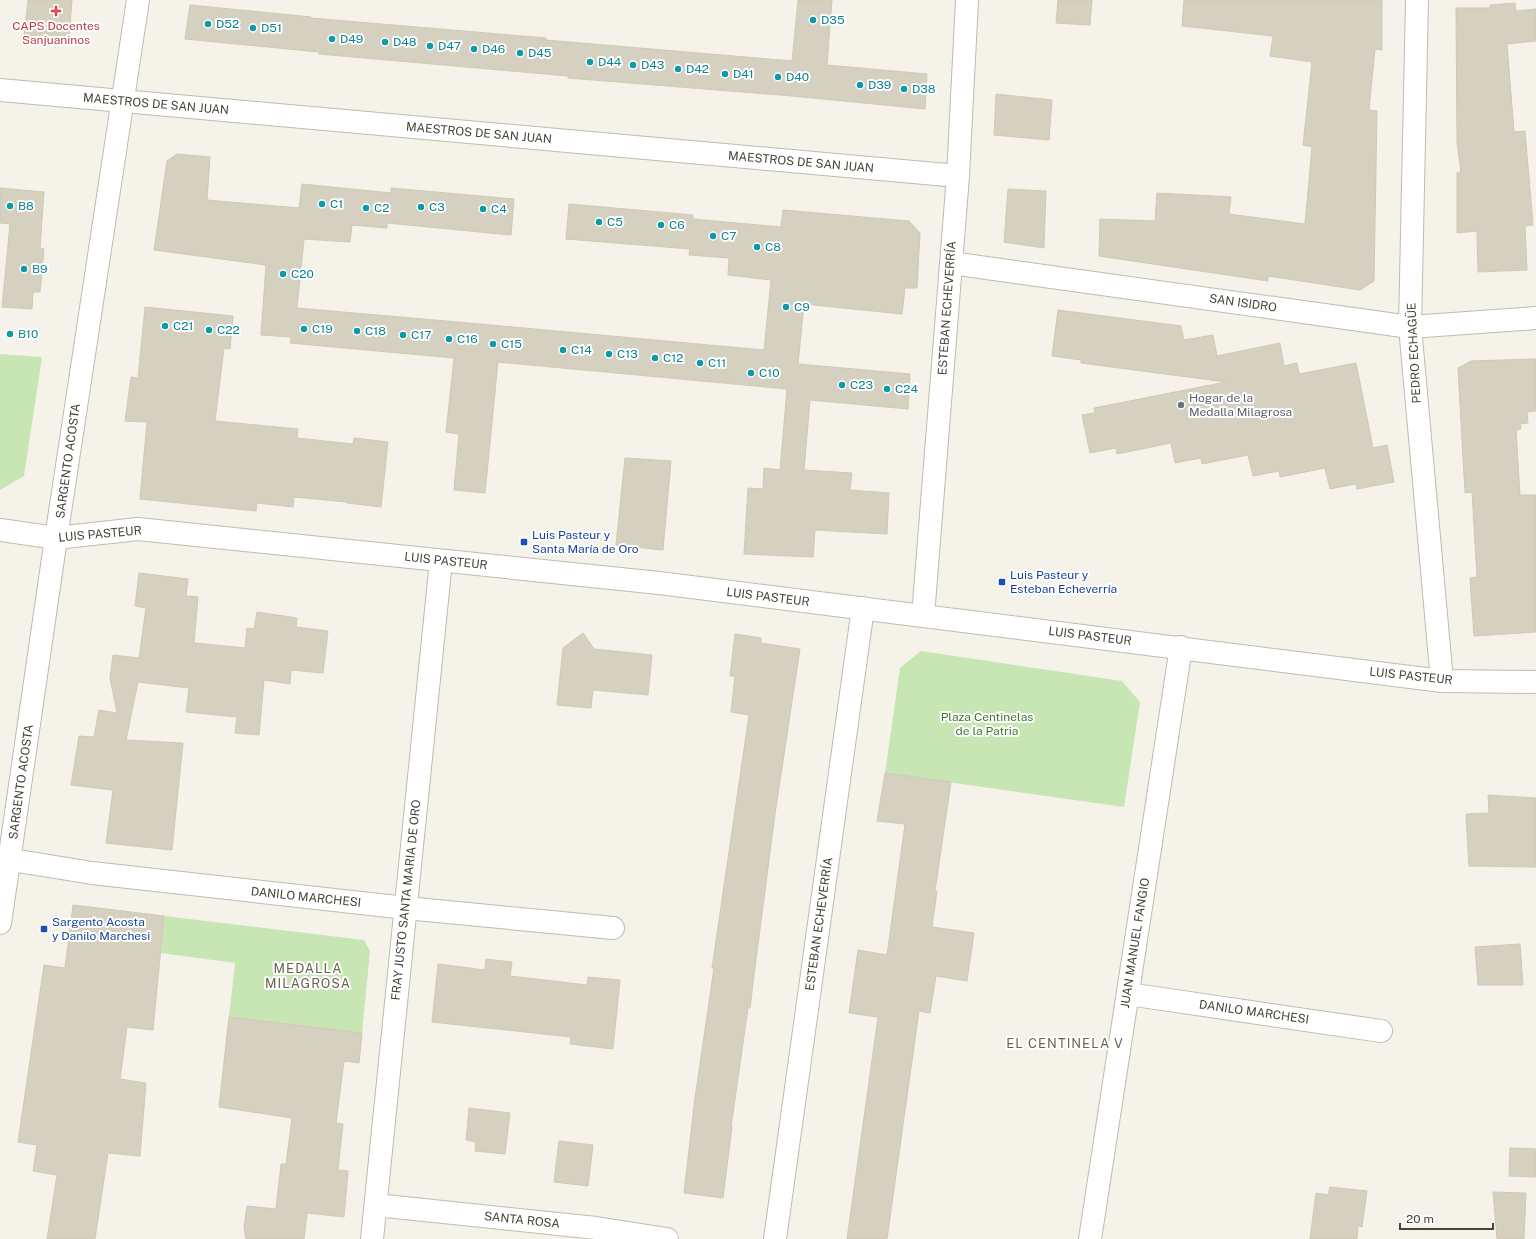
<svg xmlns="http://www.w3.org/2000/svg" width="1536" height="1239" viewBox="0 0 1536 1239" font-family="'Public Sans',sans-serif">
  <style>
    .green { fill: #c7e6b4 }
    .building { fill: #d5d0bf; stroke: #d0c9b3 }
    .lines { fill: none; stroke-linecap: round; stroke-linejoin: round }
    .street-casing { stroke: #bfbcac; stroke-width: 24 }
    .street { stroke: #fff; stroke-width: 22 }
    .health-dot { fill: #e0444e; stroke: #fff; stroke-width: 1.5 }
    .culture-dot { fill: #0f9aa8; stroke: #fff; stroke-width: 1.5 }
    .worship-dot { fill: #6b7280; stroke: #fff; stroke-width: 1.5 }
    .transit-dot { fill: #1a4fb4; stroke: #fff; stroke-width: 1.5 }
    .labels { text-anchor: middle; stroke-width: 4; stroke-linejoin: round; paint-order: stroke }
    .culture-label { font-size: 12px; fill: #0d838f; stroke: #fff; text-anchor: start }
    .health-label { font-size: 12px; fill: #be3a42; stroke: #fff }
    .street-label { font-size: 12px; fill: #474438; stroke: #fff }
    .worship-label { font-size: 12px; fill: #5b616d; stroke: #fff; text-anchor: start }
    .transit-label { font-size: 12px; fill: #164399; stroke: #fff; text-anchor: start }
    .park-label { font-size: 12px; fill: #3c772d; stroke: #fff }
    .neighbourhood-label { font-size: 13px; letter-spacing: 1px; fill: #6a6450; stroke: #fff }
  </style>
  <rect width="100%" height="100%" fill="#f4f2e9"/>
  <path class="green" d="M0 354 42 357 24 476 0 490Z
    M921 651 1122 681 1140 702 1124 807 885 773 900 668Z
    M164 916 364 940 370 951 362 1033 229 1017 235 963 161 953Z"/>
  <path class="building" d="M28 0H72L69 40 24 36Z
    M798 0H832L827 65 927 74 925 109 792 96 568 78V76L319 54V52L185 39 190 5 311 17V18L546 38V40L792 61Z
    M1058 0H1092L1090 25 1056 23Z
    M1184 0H1382V50L1375 49 1369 110 1377 111 1374 281 1360 290 1268 276V281L1099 256 1100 219 1155 221 1157 193 1231 197 1229 214 1305 224 1312 147 1303 145 1312 62 1270 56 1273 36 1182 26Z
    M1515 3 1516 11 1536 9V41L1507 44 1514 132 1525 131 1533 225 1525 226 1527 270 1478 272 1477 231 1457 233V173L1461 172 1457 142 1456 8H1490V5Z
    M996 94 1052 100 1049 140 994 135Z
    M177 154 210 157 207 200 299 208 302 184 391 193V188L514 199 511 235 387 223V228L352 225 350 242 304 239 297 308 480 324 764 350 771 280 728 275 729 258 689 255 690 249 566 239 569 204 693 215V219L781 227 783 210 909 221 920 233 917 288H905L902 314 804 304 798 364 910 374 908 409 810 400 804 470 852 473 850 490 889 493 887 534 815 530 813 557 744 554 748 488 763 489 764 468 780 470 787 389 498 362 485 493 454 490 459 434 446 432 454 358 290 343 291 337 261 335 266 265 154 250 167 161Z
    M0 188 44 192 40 248 44 249 40 292H33L32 309 2 307 10 224 0 223Z
    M1008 189 1046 191 1044 248 1004 242Z
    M145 307 233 316 230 349 224 348 215 421 298 429 297 438 353 444 354 438 388 442 381 507 347 503V502L294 497 293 507 257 503 256 511 140 499 147 422 125 421 131 377 138 378Z
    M1058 310 1181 326 1184 340 1213 335 1217 356 1280 343 1284 366 1297 363 1299 374 1356 363 1373 448 1387 445 1394 482 1357 489 1356 484 1330 489 1325 468 1280 477 1279 471 1253 476 1248 455 1202 464 1201 458 1175 463 1171 443 1117 454 1116 448 1090 453 1082 415 1095 413 1094 408 1226 382 1081 363V360L1052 356Z
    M1536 359V411L1527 412 1528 423 1520 424 1521 429 1516 430 1520 495H1536V632L1474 636 1470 578 1477 577 1472 492 1465 493 1458 368 1471 361Z
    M625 458 671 461 663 550 616 545Z
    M139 573 188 579 186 596 198 597 194 643 245 648 247 628 254 629 257 612 297 618 296 627 328 631 323 673 291 670 290 684 264 680 259 735 235 733 237 717 186 712 189 688 138 682 126 740 183 743 172 850 106 843 113 790 71 785 79 736 94 737 99 710 117 713 110 678 113 655 139 658 146 608 135 606Z
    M583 633 594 649 652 655 648 695 593 690 591 708 557 705 563 648Z
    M735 634 761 638V643L800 649 775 814 754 975 750 1008H748L731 1127H732L723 1198 684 1193 695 1098 714 968H712L749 715 731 712 735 676H730Z
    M885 773 951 782 935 891H937L932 927 974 933 967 981 936 976 930 1013 919 1011 887 1239H847L878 1017 849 1013 858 950 887 955 905 824 877 821Z
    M1488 795 1536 798V867L1469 866 1466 814 1489 813Z
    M73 905 164 916 153 1030 127 1027 120 1079 146 1083 140 1156 108 1153 95 1239H47L57 1175 33 1171 37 1145 18 1142 44 965 65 968Z
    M1520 944 1523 985H1478L1475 947Z
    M486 959 512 962 510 976 587 985 588 977 620 980 613 1049 570 1044 571 1037 432 1022 438 964 485 970Z
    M229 1017 362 1033 359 1063 344 1061 336 1123 343 1124 338 1170 348 1171 344 1217 307 1213 304 1239H246L244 1227 247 1206 276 1209 281 1164H286L292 1118 219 1107Z
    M469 1108 510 1113 505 1154 475 1151 476 1142 466 1140Z
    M559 1141 593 1145 588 1186 554 1182Z
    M1510 1148 1536 1149V1177L1509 1176Z
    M1330 1187 1367 1191 1362 1227 1358 1226 1357 1239H1310L1316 1193 1328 1195Z
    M1493 1192 1526 1193 1524 1239H1497Z"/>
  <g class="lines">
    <defs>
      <path id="street" d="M1417 0 1410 327 1442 681
        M0 90 958 176
        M951 263 1410 327 1536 318
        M0 530 56 538 138 529 659 583 1442 681 1536 682
        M923 616 958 176 967 0
        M0 858 92 873 406 908 613 928
        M0 923 56 538 138 0
        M1128 994 1381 1031
        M376 1205 596 1228 667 1239
        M372 1239 441 561
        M775 1239 863 608
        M1090 1239 1181 647"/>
    </defs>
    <use href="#street" class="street-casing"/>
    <use href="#street" class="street"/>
  </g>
  <path class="health-dot" d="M54 5h4v4h4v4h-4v4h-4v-4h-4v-4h4z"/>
  <g class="culture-dot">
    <circle cx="813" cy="20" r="4"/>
    <circle cx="208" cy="24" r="4"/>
    <circle cx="253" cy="28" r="4"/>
    <circle cx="332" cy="39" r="4"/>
    <circle cx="385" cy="42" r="4"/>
    <circle cx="430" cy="46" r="4"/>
    <circle cx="474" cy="49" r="4"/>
    <circle cx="520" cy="53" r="4"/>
    <circle cx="590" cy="62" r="4"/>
    <circle cx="633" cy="65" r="4"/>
    <circle cx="678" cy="69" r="4"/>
    <circle cx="725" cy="74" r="4"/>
    <circle cx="778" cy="77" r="4"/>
    <circle cx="860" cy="85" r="4"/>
    <circle cx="904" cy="89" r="4"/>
    <circle cx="322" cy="204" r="4"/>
    <circle cx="10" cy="206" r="4"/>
    <circle cx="421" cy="207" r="4"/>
    <circle cx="366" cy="208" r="4"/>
    <circle cx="483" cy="209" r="4"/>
    <circle cx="599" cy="222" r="4"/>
    <circle cx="661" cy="225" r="4"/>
    <circle cx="713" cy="236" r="4"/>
    <circle cx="757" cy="247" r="4"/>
    <circle cx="24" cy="269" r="4"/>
    <circle cx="283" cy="274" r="4"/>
    <circle cx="786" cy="307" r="4"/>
    <circle cx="165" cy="326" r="4"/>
    <circle cx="304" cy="329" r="4"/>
    <circle cx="209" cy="330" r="4"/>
    <circle cx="357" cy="331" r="4"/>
    <circle cx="10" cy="334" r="4"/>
    <circle cx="403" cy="335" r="4"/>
    <circle cx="449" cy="339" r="4"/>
    <circle cx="493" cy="344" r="4"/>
    <circle cx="563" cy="350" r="4"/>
    <circle cx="609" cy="354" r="4"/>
    <circle cx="655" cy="358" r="4"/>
    <circle cx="700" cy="363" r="4"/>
    <circle cx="751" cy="373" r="4"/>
    <circle cx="842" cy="385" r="4"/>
    <circle cx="887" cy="389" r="4"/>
  </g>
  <circle class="worship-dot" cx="1181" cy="405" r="4"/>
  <g class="transit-dot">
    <rect x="520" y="538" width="8" height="8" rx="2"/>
    <rect x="998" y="578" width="8" height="8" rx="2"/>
    <rect x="40" y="925" width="8" height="8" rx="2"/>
  </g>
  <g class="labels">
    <g class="culture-label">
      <text x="821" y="24">D35</text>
      <text x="216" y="28">D52</text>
      <text x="261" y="32">D51</text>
      <text x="340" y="43">D49</text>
      <text x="393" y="46">D48</text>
      <text x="438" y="50">D47</text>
      <text x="482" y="53">D46</text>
      <text x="528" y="57">D45</text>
      <text x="598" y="66">D44</text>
      <text x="641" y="69">D43</text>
      <text x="686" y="73">D42</text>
      <text x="733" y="78">D41</text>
      <text x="786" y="81">D40</text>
      <text x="868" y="89">D39</text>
      <text x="912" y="93">D38</text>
      <text x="330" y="208">C1</text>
      <text x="18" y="210">B8</text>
      <text x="429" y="211">C3</text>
      <text x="374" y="212">C2</text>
      <text x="491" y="213">C4</text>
      <text x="607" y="226">C5</text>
      <text x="669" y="229">C6</text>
      <text x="721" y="240">C7</text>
      <text x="765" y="251">C8</text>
      <text x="32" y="273">B9</text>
      <text x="291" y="278">C20</text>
      <text x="794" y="311">C9</text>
      <text x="173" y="330">C21</text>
      <text x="312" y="333">C19</text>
      <text x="217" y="334">C22</text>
      <text x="365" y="335">C18</text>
      <text x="18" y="338">B10</text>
      <text x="411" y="339">C17</text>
      <text x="457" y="343">C16</text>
      <text x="501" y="348">C15</text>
      <text x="571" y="354">C14</text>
      <text x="617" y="358">C13</text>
      <text x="663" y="362">C12</text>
      <text x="708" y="367">C11</text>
      <text x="759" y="377">C10</text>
      <text x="850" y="389">C23</text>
      <text x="895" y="393">C24</text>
    </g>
    <g class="health-label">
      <text x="56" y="30">CAPS Docentes<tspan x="56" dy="14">Sanjuaninos</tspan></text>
    </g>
    <g class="street-label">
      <text transform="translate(156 104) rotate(5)" y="4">MAESTROS DE SAN JUAN</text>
      <text transform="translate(479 133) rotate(5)" y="4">MAESTROS DE SAN JUAN</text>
      <text transform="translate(801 162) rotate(5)" y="4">MAESTROS DE SAN JUAN</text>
      <text transform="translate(1243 303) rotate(8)" y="4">SAN ISIDRO</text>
      <text transform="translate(947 308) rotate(-86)" y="4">ESTEBAN ECHEVERRÍA</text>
      <text transform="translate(1414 353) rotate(-93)" y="4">PEDRO ECHAGÜE</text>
      <text transform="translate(68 461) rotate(-82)" y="4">SARGENTO ACOSTA</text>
      <text transform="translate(100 534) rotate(-5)" y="4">LUIS PASTEUR</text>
      <text transform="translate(446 561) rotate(6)" y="4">LUIS PASTEUR</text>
      <text transform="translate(768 597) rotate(7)" y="4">LUIS PASTEUR</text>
      <text transform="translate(1090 636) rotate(7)" y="4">LUIS PASTEUR</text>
      <text transform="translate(1411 676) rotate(6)" y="4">LUIS PASTEUR</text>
      <text transform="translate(21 782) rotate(-82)" y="4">SARGENTO ACOSTA</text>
      <text transform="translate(306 897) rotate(6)" y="4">DANILO MARCHESI</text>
      <text transform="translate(406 900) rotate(-84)" y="4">FRAY JUSTO SANTA MARIA DE ORO</text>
      <text transform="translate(819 924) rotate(-82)" y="4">ESTEBAN ECHEVERRÍA</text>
      <text transform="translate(1135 943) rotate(-81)" y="4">JUAN MANUEL FANGIO</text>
      <text transform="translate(1254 1012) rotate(8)" y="4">DANILO MARCHESI</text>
      <text transform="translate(522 1220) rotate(6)" y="4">SANTA ROSA</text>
    </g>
    <g class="worship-label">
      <text x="1189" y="402">Hogar de la<tspan x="1189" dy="14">Medalla Milagrosa</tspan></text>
    </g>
    <g class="transit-label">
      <text x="532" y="539">Luis Pasteur y<tspan x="532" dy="14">Santa María de Oro</tspan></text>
      <text x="1010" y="579">Luis Pasteur y<tspan x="1010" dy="14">Esteban Echeverría</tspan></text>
      <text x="52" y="926">Sargento Acosta<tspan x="52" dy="14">y Danilo Marchesi</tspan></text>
    </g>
    <g class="park-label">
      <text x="987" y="721">Plaza Centinelas<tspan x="987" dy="14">de la Patria</tspan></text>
    </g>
    <g class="neighbourhood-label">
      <text x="308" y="973">MEDALLA<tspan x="308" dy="15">MILAGROSA</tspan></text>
      <text x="1065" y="1048">EL CENTINELA V</text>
    </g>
  </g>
  <path d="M1400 1223v6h93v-6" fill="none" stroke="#474438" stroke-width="2"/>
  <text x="1406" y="1223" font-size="12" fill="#474438" stroke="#ffffff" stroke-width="3" paint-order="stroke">20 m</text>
</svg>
